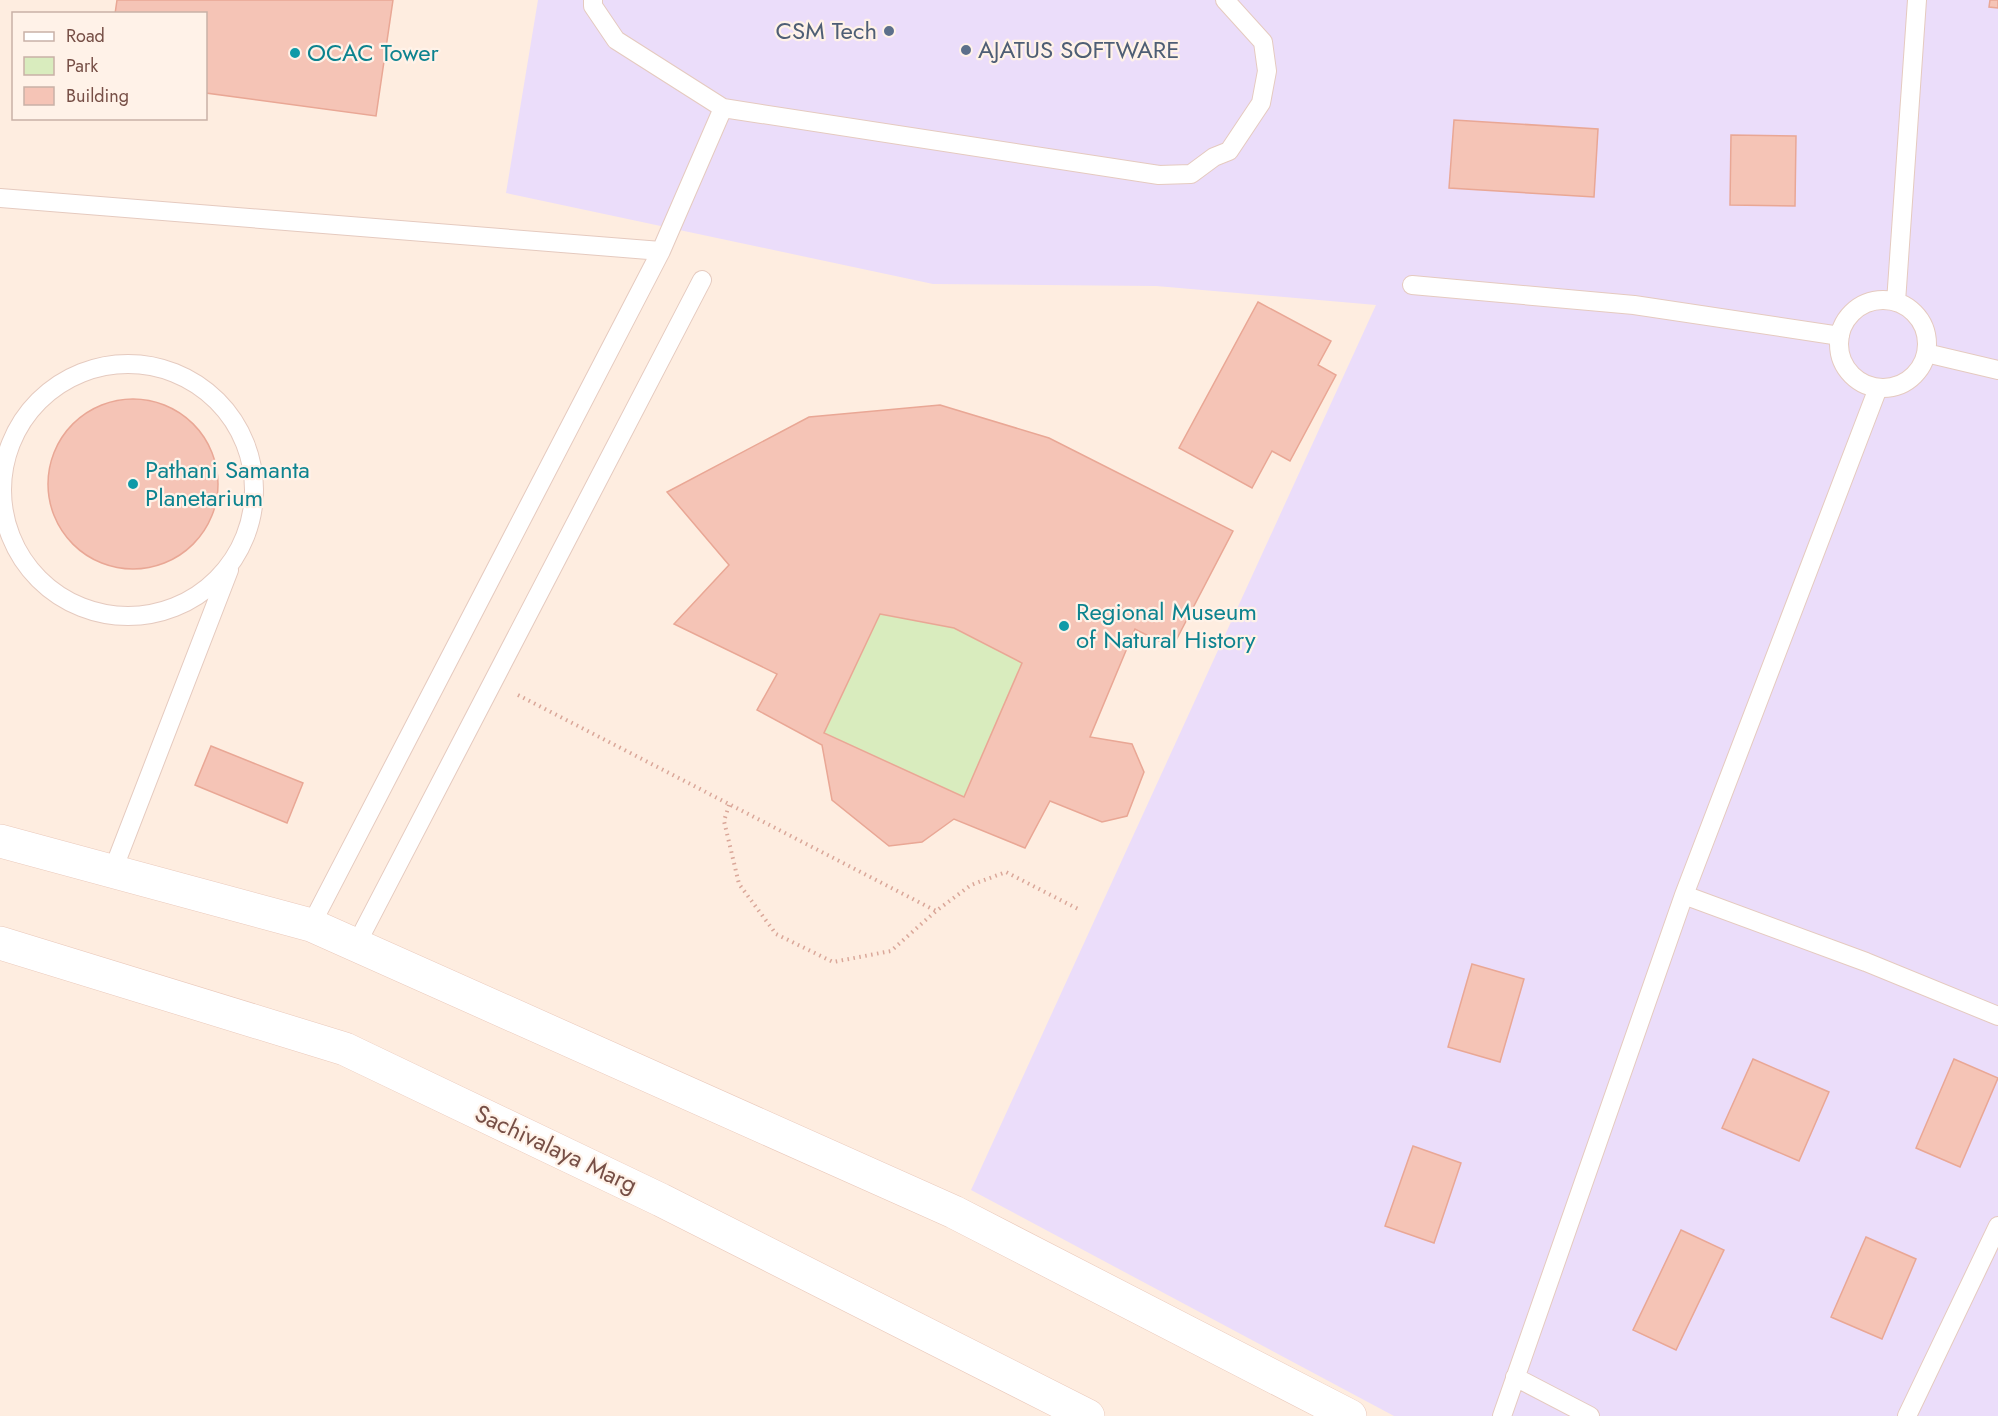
<svg xmlns="http://www.w3.org/2000/svg" width="1998" height="1416" viewBox="0 0 1998 1416" font-family="Jost,sans-serif">
  <style>
    .education { fill: #ebddfa }
    .green { fill: #d9ecbe }
    .building { fill: #f5c4b6; stroke: #e9a795; stroke-width: 1.5; fill-rule: evenodd }
    .lines { fill: none; stroke-linecap: round; stroke-linejoin: round }
    .service-casing { stroke: #e5cabf; stroke-width: 20 }
    .secondary-casing { stroke: #eac9bb; stroke-width: 34 }
    .path { stroke: #daa799; stroke-width: 4; stroke-dasharray: 1.5 4.5; stroke-linecap: butt }
    .service { stroke: #fff; stroke-width: 18 }
    .secondary { stroke: #fff; stroke-width: 33 }
    .service-dot { fill: #5c6f8a; stroke: #fff2e8; stroke-width: 2 }
    .culture-dot { fill: #0f9aa8; stroke: #fff2e8; stroke-width: 2 }
    .labels { text-anchor: middle; stroke-width: 4.5; stroke-linejoin: round; paint-order: stroke }
    .service-label { font-size: 24px; fill: #4e5e75; stroke: #fff2e8; text-anchor: end }
    .culture-label { font-size: 24px; fill: #0d838f; stroke: #fff2e8; text-anchor: start }
    .street-label { font-size: 24px; fill: #774f46; stroke: #fff2e8 }
  </style>
  <rect width="100%" height="100%" fill="#feede0"/>
  <path class="education" d="M538 0H1998V1416H1394L971 1190 1376 305 1156 286 933 284 506 193Z"/>
  <path class="green" d="M880 614 954 628 1022 663 964 797 824 733Z"/>
  <path class="building" d="M117 0H393L376 116 206 93V14H115Z
    M1990 0H1998V8L1989 7Z
    M1454 120 1598 129 1594 197 1449 188Z
    M1731 135 1796 136 1795 206 1730 205Z
    M1258 302 1331 341 1318 365 1336 375 1290 461 1272 451 1252 488 1179 448Z
    M48 484a85 85 0 1 1 170 0a85 85 0 1 1-170 0Z
    M940 405 1049 438 1233 531 1172 648 1135 629 1090 737 1132 744 1144 772 1127 816 1102 822 1050 801 1025 848 954 819 922 842 889 846 832 800 822 745 757 710 777 674 674 624 729 565 667 492 809 417ZM880 614 954 628 1022 663 964 797 824 733Z
    M211 746 303 783 287 823 195 785Z
    M1472 964 1524 979 1500 1062 1448 1047Z
    M1753 1059 1829 1092 1799 1161 1722 1128Z
    M1954 1059 1998 1078 1960 1167 1916 1148Z
    M1413 1146 1461 1163 1434 1243 1385 1226Z
    M1681 1230 1724 1250 1676 1350 1633 1330Z
    M1866 1237 1916 1259 1882 1339 1831 1317Z"/>
  <g class="lines">
    <defs>
      <path id="service" d="M593 0V6L616 40 723 108 1159 175 1191 174 1214 157 1229 151 1261 103 1267 71 1263 42 1225 0
        M0 198 661 251 311 925
        M661 251 723 108
        M1412 285 1634 305 1840 336
        M1839 344a44 44 0 1 1 88 0a44 44 0 1 1-88 0Z
        M1896 302 1917 0
        M1926 353 1998 370
        M2 490a126 126 0 1 1 252 0a126 126 0 1 1-252 0Z
        M113 870 229 570
        M1684 895 1866 962 1998 1016
        M356 945 702 280
        M1515 1377 1590 1416
        M1502 1416 1684 895 1878 388
        M1907 1416 1998 1226"/>
      <path id="secondary" d="M0 841 311 925 954 1212 1350 1416
        M0 943 345 1049 661 1200 1088 1416"/>
    </defs>
    <use href="#service" class="service-casing"/>
    <use href="#secondary" class="secondary-casing"/>
    <path class="path" d="M518 695 936 911
      M729 805 724 821 739 884 776 934 833 962 891 951 936 911 971 885 1006 872 1080 910"/>
    <use href="#service" class="service"/>
    <use href="#secondary" class="secondary"/>
  </g>
  <g class="service-dot">
    <circle cx="889" cy="31" r="6"/>
    <circle cx="966" cy="50" r="6"/>
  </g>
  <g class="culture-dot">
    <circle cx="295" cy="53" r="6"/>
    <circle cx="133" cy="484" r="6"/>
    <circle cx="1064" cy="626" r="6"/>
  </g>
  <g class="labels">
    <g class="service-label">
      <text x="877" y="39">CSM Tech</text>
      <text x="978" y="58" text-anchor="start">AJATUS SOFTWARE</text>
    </g>
    <g class="culture-label">
      <text x="307" y="61">OCAC Tower</text>
      <text x="145" y="478">Pathani Samanta<tspan x="145" dy="28">Planetarium</tspan></text>
      <text x="1076" y="620">Regional Museum<tspan x="1076" dy="28">of Natural History</tspan></text>
    </g>
    <g class="street-label">
      <text transform="translate(556 1149) rotate(25)" y="8">Sachivalaya Marg</text>
    </g>
  </g>
  <rect x="12" y="12" width="195" height="108" fill="#fff2e8" stroke="#c9b1a7" stroke-width="1.5"/>
  <rect x="24" y="32" width="30" height="9" fill="#ffffff" stroke="#c9b1a7" stroke-width="1.5"/>
  <text x="66" y="42" font-size="18" fill="#774f46">Road</text>
  <rect x="24" y="57" width="30" height="18" fill="#d9ecbe" stroke="#c9b1a7" stroke-width="1.5"/>
  <text x="66" y="72" font-size="18" fill="#774f46">Park</text>
  <rect x="24" y="87" width="30" height="18" fill="#f5c4b6" stroke="#c9b1a7" stroke-width="1.5"/>
  <text x="66" y="102" font-size="18" fill="#774f46">Building</text>
</svg>
